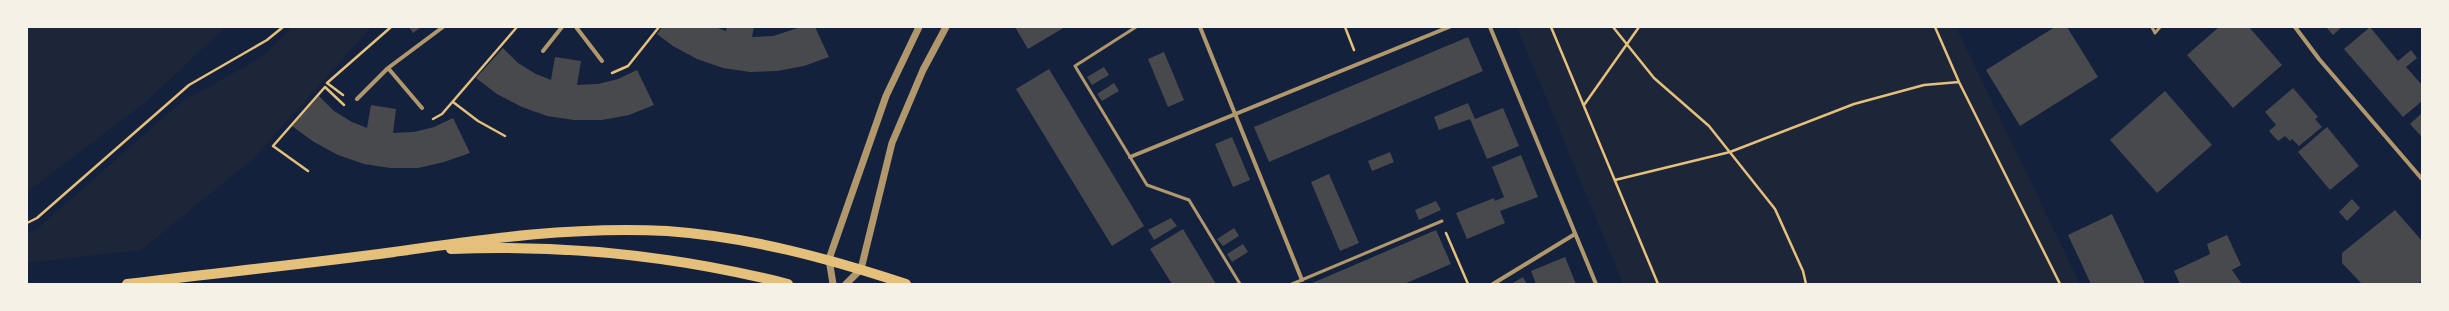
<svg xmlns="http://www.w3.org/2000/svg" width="2449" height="311" viewBox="0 0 2449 311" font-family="'Open Sans',sans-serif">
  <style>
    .green { fill: #1d2539 }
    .building { fill: #48494c }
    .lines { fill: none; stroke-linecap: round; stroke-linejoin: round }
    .path { stroke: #e5c07b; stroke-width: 2.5 }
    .service { stroke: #b1986c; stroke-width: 3 }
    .minor { stroke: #b1986c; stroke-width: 4 }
    .tertiary { stroke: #b1986c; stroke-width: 7 }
    .primary { stroke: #e5c07b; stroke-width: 10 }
  </style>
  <rect width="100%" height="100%" fill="#14213d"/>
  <path class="green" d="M27 27H225L146 102 27 192Z
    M292 27H371L253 159 141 250 27 263V233L37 229 180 103 262 57Z
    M1517 27H1956L2080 284H1623Z"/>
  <path class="building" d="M409 27H421L413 33Z
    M662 27H715L726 31 727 27H754L752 37 773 36 801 27H815L829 57 804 66 777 71 750 72 723 68 697 59 673 46 657 34Z
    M1015 27H1065L1028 49Z
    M2055 27H2067L2098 77 2020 126 1986 70Z
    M2219 27H2249L2282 65 2233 108 2187 55Z
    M2326 27H2342L2333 35Z
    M2370 27 2398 61 2411 50 2417 58 2406 67 2422 85V101L2403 117 2344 49Z
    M1468 37 1483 71 1269 162 1254 127Z
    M503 48 518 63 536 74 551 80 555 57 581 61 577 85 598 84 618 79 637 70 654 105 629 115 602 120H574L547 116 522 107 497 94 476 78Z
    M1164 52 1184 100 1168 107 1148 59Z
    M1104 67 1109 75 1092 85 1087 77Z
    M1049 69 1144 226 1112 246 1016 89Z
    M1114 83 1119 91 1102 101 1097 94Z
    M2293 88 2318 117 2315 119 2322 127 2299 146 2292 139 2290 141 2285 136 2278 141 2269 131 2276 125 2265 112Z
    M2165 91 2212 145 2157 193 2110 140Z
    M319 96 334 111 352 122 367 128 371 105 396 109 393 133 414 132 434 127 453 118 470 153 444 162 418 168H390L364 164 338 155 314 142 292 126Z
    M1468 103 1475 119 1503 108 1519 146 1487 159 1470 119 1439 130 1434 117Z
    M2422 113V137L2410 124Z
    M2327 127 2359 166 2330 190 2298 152Z
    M1232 137 1250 180 1233 187 1215 144Z
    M1390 152 1394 162 1372 171 1368 161Z
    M1521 155 1538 197 1500 211 1505 223 1467 239 1456 213 1494 198 1495 201 1504 197 1492 167Z
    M1329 174 1359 243 1340 251 1311 182Z
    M2352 199 2360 208 2347 221 2339 212Z
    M1436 201 1441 210 1419 220 1415 210Z
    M2395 210 2422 241V280L2418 284H2362L2342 263V253Z
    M2112 214 2145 284H2091L2068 235Z
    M1171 218 1177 226 1154 240 1148 230Z
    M1234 228 1239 236 1223 246 1217 239Z
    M1183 229 1216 284H1172L1150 249Z
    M1436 230 1451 264 1404 284H1310Z
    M2227 235 2241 265 2232 270 2242 284H2180L2174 271 2210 254 2207 244Z
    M1243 244 1248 252 1232 262 1227 254Z
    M1565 257 1576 284H1536L1531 271Z
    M1523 277 1527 284H1511Z"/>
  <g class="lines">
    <path class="path" d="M1345 27 1354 50
      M1551 27 1658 284
      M1613 27 1654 78 1709 126 1775 209 1803 271 1806 284
      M1935 27 1959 82 2060 284
      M612 73 628 66 659 27
      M343 95 327 83 391 27
      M453 102 478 121 505 136
      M1584 105 1639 27
      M433 119 442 114 517 27
      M308 171 273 146 325 87 344 105
      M1615 180 1730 152 1854 104 1924 85 1959 82
      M27 223 37 218 189 85 267 40 283 27
      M1446 233 1468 284"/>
    <path class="service" d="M1136 27 1075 66 1147 185 1189 200 1240 284
      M2152 27 2155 33 2160 27
      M1292 284 1442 221"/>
    <path class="minor" d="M576 27 602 61
      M1200 27 1302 280
      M1490 27 1596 284
      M2295 27 2319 59 2422 179
      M543 51 562 27
      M388 68 422 108
      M357 99 388 68 443 27
      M1130 157 1449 27
      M1493 284 1575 234"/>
    <path class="tertiary" d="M833 284 829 259 886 96 919 27
      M846 284 861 269 892 143 923 70 946 27"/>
    <path class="primary" d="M451 249C565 244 677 256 788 284
      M127 284C216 273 305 264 394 252 485 239 574 226 667 231 750 237 827 258 906 284"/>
  </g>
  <rect width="2449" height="311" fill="none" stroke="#f6f1e7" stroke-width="56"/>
</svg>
